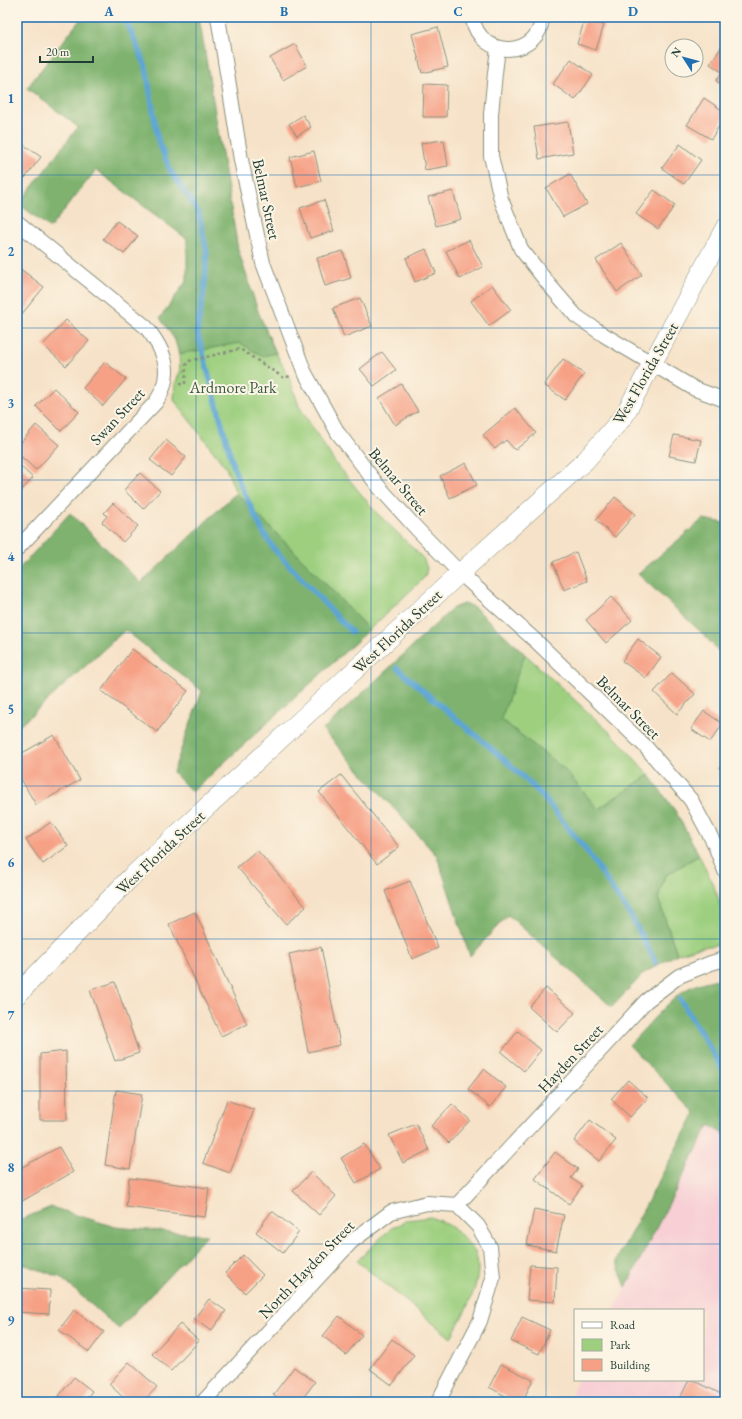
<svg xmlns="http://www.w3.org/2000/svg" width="742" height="1419" viewBox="0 0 742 1419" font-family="'EB Garamond',serif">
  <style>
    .built { fill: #f7cfd4 }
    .green { fill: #9dcf7f; stroke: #5e865a }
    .forest { fill: #7eb26e; stroke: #4e7851 }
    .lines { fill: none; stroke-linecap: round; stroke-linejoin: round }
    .stream { stroke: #5da6d4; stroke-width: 5.5 }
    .building { fill: #f6a186 }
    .street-casing { stroke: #8a907e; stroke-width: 16 }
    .secondary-casing { stroke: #8a907e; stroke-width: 20 }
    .path { stroke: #8a907e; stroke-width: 2.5; stroke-dasharray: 3 3; stroke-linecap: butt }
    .street { stroke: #fff; stroke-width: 14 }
    .secondary { stroke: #fff; stroke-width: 19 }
    .grid { fill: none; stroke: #1f6fb2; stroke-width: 1; stroke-opacity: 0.55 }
    .labels { text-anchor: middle; stroke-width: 4; stroke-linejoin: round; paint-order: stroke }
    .street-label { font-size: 16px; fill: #1f3d34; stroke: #fcf5e5 }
    .park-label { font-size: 16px; fill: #385a43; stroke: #fcf5e5 }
    .neatline { fill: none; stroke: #1f6fb2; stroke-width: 1.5 }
    .grid-label { font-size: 13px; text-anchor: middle; font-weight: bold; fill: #1f6fb2 }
  </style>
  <rect width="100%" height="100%" fill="#fcf5e5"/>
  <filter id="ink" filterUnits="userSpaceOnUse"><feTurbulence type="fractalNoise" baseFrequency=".025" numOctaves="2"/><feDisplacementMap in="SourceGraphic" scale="8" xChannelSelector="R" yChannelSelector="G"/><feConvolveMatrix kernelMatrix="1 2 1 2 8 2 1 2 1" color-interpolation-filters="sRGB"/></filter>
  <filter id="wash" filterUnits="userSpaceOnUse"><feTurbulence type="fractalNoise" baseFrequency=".012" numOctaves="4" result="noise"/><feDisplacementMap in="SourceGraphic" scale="16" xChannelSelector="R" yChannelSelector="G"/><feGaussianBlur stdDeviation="0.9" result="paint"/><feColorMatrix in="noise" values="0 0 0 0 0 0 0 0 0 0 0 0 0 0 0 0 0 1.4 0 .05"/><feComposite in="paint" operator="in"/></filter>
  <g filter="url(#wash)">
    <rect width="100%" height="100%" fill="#f6e2c8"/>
    <path class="built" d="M709 1125 725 1135V1402H567L578 1380H703V1310H614Z"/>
    <path class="green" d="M259 314 276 353 289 377 299 406 334 461 375 511 423 558 427 568 425 577 369 630 304 561 236 493 226 468 174 400 175 384 180 372 179 354 175 340Z
      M464 604 474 607 617 739 649 775 598 809 563 769 501 719 453 608Z
      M699 855C708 874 735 924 722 944L696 948 677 954 658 898 665 876Z
      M430 1217C448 1224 455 1227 467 1242 470 1246 475 1250 476 1255 485 1282 462 1315 451 1338L357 1261 390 1229 407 1220Z"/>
    <path class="forest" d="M82 17H199L238 249 259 314 276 353 262 356 240 343 179 354 175 340 160 318 187 280V239L96 170 50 228 19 204 78 127 27 88Z
      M236 493 304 561 369 630 192 792 173 772 202 691 125 630 17 728V571L70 513 141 583Z
      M703 519 725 523V658L701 632 638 574Z
      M464 604 474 607 525 654 501 719 564 769 598 809 649 775 676 812 699 855 665 876 658 898 677 954 644 973 612 1007 508 915 470 956 437 856 323 730 453 608Z
      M725 978V1135L709 1125 626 1287 616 1261 695 1113 629 1045C645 1029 666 1003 684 991 696 983 711 980 725 978Z
      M51 1207 115 1227 207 1235 119 1329 60 1277 17 1262V1221Z"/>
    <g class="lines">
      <path class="stream" d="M124 17 129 27 146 67 158 140 170 170 199 213 207 253 204 291 197 331 233 465 239 482 263 532 274 549 336 616 352 632
        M397 668 507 762 540 793 586 850 632 918 656 963
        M680 999 725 1073"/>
    </g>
    <g id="blocks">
      <path class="building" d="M585 19 604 25 596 50 577 44Z
        M438 27 448 67 422 73 412 34Z
        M295 44 307 66 283 80 270 58Z
        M722 46 725 48V86L716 81 722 72 710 64Z
        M571 59 593 75 575 100 553 84Z
        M424 84 447 85 446 117H423Z
        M704 98 725 112V117L711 139 687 125Z
        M303 115 311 127 297 136 289 124Z
        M568 122 573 153 539 159 534 127Z
        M17 140 41 157 25 178 17 172Z
        M444 140 448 166 425 170 421 143Z
        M680 144 701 160 684 184 662 168Z
        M314 151 321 181 297 187 290 157Z
        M570 174 587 204 563 217 546 188Z
        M654 190 675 205 658 229 636 214Z
        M453 191 461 219 436 226 428 197Z
        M324 200 334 231 310 238 300 208Z
        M117 221 138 236 124 254 103 239Z
        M469 240 483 267 460 279 446 251Z
        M621 243 642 275 617 292 596 260Z
        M426 249 436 273 415 282 406 258Z
        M343 251 351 278 325 286 317 258Z
        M18 267 44 287 21 315 17 312Z
        M492 285 511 310 489 326 471 301Z
        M360 298 372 326 344 337 333 308Z
        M66 320 89 341 66 366 43 345Z
        M382 352 396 370 374 386 360 369Z
        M563 359 584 374 565 400 544 385Z
        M105 362 126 379 103 406 83 388Z
        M401 384 418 411 395 425 379 398Z
        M54 388 79 412 61 431 36 406Z
        M515 408 536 433 515 450 506 440 495 449 483 435Z
        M36 425 59 445 36 470 17 453V447Z
        M674 435 701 440 696 461 669 456Z
        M166 440 186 457 171 476 150 460Z
        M724 452H725V473L720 471Z
        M17 463 33 478 17 495Z
        M466 463 477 485 450 498 440 476Z
        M140 473 160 491 143 509 124 490Z
        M615 497 635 514 615 537 596 520Z
        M113 503 138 526 123 542 102 522 107 516 104 513Z
        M576 552 587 581 564 590 553 562Z
        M611 597 632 620 606 643 586 620Z
        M638 639 661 657 646 678 622 661Z
        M132 649 188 691 157 732 101 691Z
        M672 673 695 694 677 714 654 692Z
        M704 711 723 724 710 742 691 729Z
        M54 735 80 780 36 805 17 772V756Z
        M725 762V776L719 767Z
        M341 775 399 847 377 864 319 792Z
        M51 822 68 846 43 864 26 840Z
        M257 850 306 907 286 924 237 867Z
        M410 881 438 948 412 959 385 891Z
        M195 912 247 1024 221 1036 169 924Z
        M321 947 340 1045 308 1052 289 954Z
        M115 982 139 1053 115 1061 90 990Z
        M546 988 575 1013 557 1032 529 1007Z
        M518 1031 541 1050 524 1071 501 1052Z
        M66 1051 67 1120H40V1054Z
        M484 1069 506 1087 490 1107 468 1089Z
        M628 1080 648 1098 630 1117 611 1099Z
        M116 1090 142 1094 130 1169 105 1165Z
        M227 1100 254 1110 230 1173 203 1163Z
        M452 1104 470 1120 449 1143 431 1126Z
        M590 1120 616 1140 599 1161 574 1141Z
        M416 1124 429 1150 403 1163 389 1135Z
        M364 1144 380 1169 356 1183 341 1158Z
        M59 1147 73 1172 17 1204V1170Z
        M555 1152 578 1169 571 1178 582 1186 569 1204 535 1179Z
        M311 1172 336 1196 319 1215 293 1191Z
        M129 1178 209 1188 205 1217 126 1207Z
        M534 1209 564 1215 556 1251 527 1245Z
        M272 1211 299 1232 283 1253 256 1232Z
        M243 1255 263 1275 245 1293 225 1273Z
        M530 1265 557 1267 555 1302 527 1300Z
        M17 1288 50 1290 49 1314 17 1312Z
        M209 1299 226 1311 211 1331 194 1319Z
        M74 1310 104 1332 89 1352 59 1330Z
        M339 1316 362 1335 346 1355 323 1336Z
        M522 1317 550 1330 539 1354 511 1341Z
        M180 1324 199 1341 171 1371 152 1354Z
        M392 1339 414 1355 392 1385 370 1369Z
        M129 1362 157 1387 143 1402H128L109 1384Z
        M501 1364 533 1380 522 1402H516L489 1387Z
        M294 1367 315 1382 300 1402H283L273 1395Z
        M74 1377 92 1391 84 1402H76L73 1399 71 1402H54Z
        M689 1380H693L725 1396V1402H678Z"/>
    </g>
  </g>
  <g filter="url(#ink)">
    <use href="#blocks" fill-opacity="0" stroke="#8a907e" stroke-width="1"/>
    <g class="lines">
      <defs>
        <path id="street" d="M218 17 241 160 263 263 304 371 338 433 379 487 417 529 460 573 537 642 645 746 691 800 714 843 725 871
          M472 17C481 63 541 56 542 17
          M498 48 495 73 491 114V156L501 199 521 249 550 286 576 316 604 335 695 389 725 400
          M17 222 146 327C166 352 174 374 156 402L17 549
          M457 1205 646 1001 679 976 711 963 725 959
          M203 1402 351 1242 391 1212 427 1203 457 1205
          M438 1402 480 1321 493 1278 490 1247 478 1226 457 1205"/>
        <path id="secondary" d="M17 995 130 878 460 573 585 461 624 416 725 228"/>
      </defs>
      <use href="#street" class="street-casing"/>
      <use href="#secondary" class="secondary-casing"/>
      <path class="path" d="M179 384H185L186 365 189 361 240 349 284 378 290 376"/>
      <use href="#street" class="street"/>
      <use href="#secondary" class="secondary"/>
    </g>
  </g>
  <path class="grid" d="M196 17V1402M371 17V1402M546 17V1402M17 175H725M17 328H725M17 480H725M17 633H725M17 786H725M17 939H725M17 1091H725M17 1244H725"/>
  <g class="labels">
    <g class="street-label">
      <text transform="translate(267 199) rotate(78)" y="6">Belmar Street</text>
      <text transform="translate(645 373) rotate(-60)" y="6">West Florida Street</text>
      <text transform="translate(117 416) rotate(-47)" y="6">Swan Street</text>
      <text transform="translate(399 481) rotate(50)" y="6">Belmar Street</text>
      <text transform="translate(397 631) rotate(-43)" y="6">West Florida Street</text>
      <text transform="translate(629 707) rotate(45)" y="6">Belmar Street</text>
      <text transform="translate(160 852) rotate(-43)" y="6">West Florida Street</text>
      <text transform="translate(570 1058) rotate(-47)" y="6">Hayden Street</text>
      <text transform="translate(306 1269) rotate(-46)" y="6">North Hayden Street</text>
    </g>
    <g class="park-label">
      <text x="233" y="393">Ardmore Park</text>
    </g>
  </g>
  <rect width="742" height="1419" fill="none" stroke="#fcf5e5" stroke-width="44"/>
  <rect x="574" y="1309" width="130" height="72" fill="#fcf5e5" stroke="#a4ab9e"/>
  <rect x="582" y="1322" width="20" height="6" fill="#ffffff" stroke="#a4ab9e"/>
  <text x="610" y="1329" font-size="12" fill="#1f3d34">Road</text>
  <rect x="582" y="1339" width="20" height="12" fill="#9dcf7f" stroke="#a4ab9e"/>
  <text x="610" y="1349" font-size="12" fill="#1f3d34">Park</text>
  <rect x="582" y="1359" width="20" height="12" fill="#f6a186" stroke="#a4ab9e"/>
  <text x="610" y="1369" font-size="12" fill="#1f3d34">Building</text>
  <g transform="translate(684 58) rotate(306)"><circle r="19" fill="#fcf5e5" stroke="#a4ab9e"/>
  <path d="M0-3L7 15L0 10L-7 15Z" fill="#1f6fb2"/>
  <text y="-6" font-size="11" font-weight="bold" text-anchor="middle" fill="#1f3d34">N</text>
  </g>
  <path d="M40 56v6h53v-6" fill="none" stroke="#1f3d34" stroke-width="2"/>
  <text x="46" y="56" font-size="12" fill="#1f3d34" stroke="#fcf5e5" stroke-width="3" paint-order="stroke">20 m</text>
  <rect x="22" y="22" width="698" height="1375" class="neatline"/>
  <g class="grid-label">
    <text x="109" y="16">A</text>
    <text x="284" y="16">B</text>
    <text x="458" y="16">C</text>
    <text x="633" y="16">D</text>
    <text x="11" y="103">1</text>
    <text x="11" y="256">2</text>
    <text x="11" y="408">3</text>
    <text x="11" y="561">4</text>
    <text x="11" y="714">5</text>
    <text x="11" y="867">6</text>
    <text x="11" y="1020">7</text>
    <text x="11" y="1172">8</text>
    <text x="11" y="1325">9</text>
  </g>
</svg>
